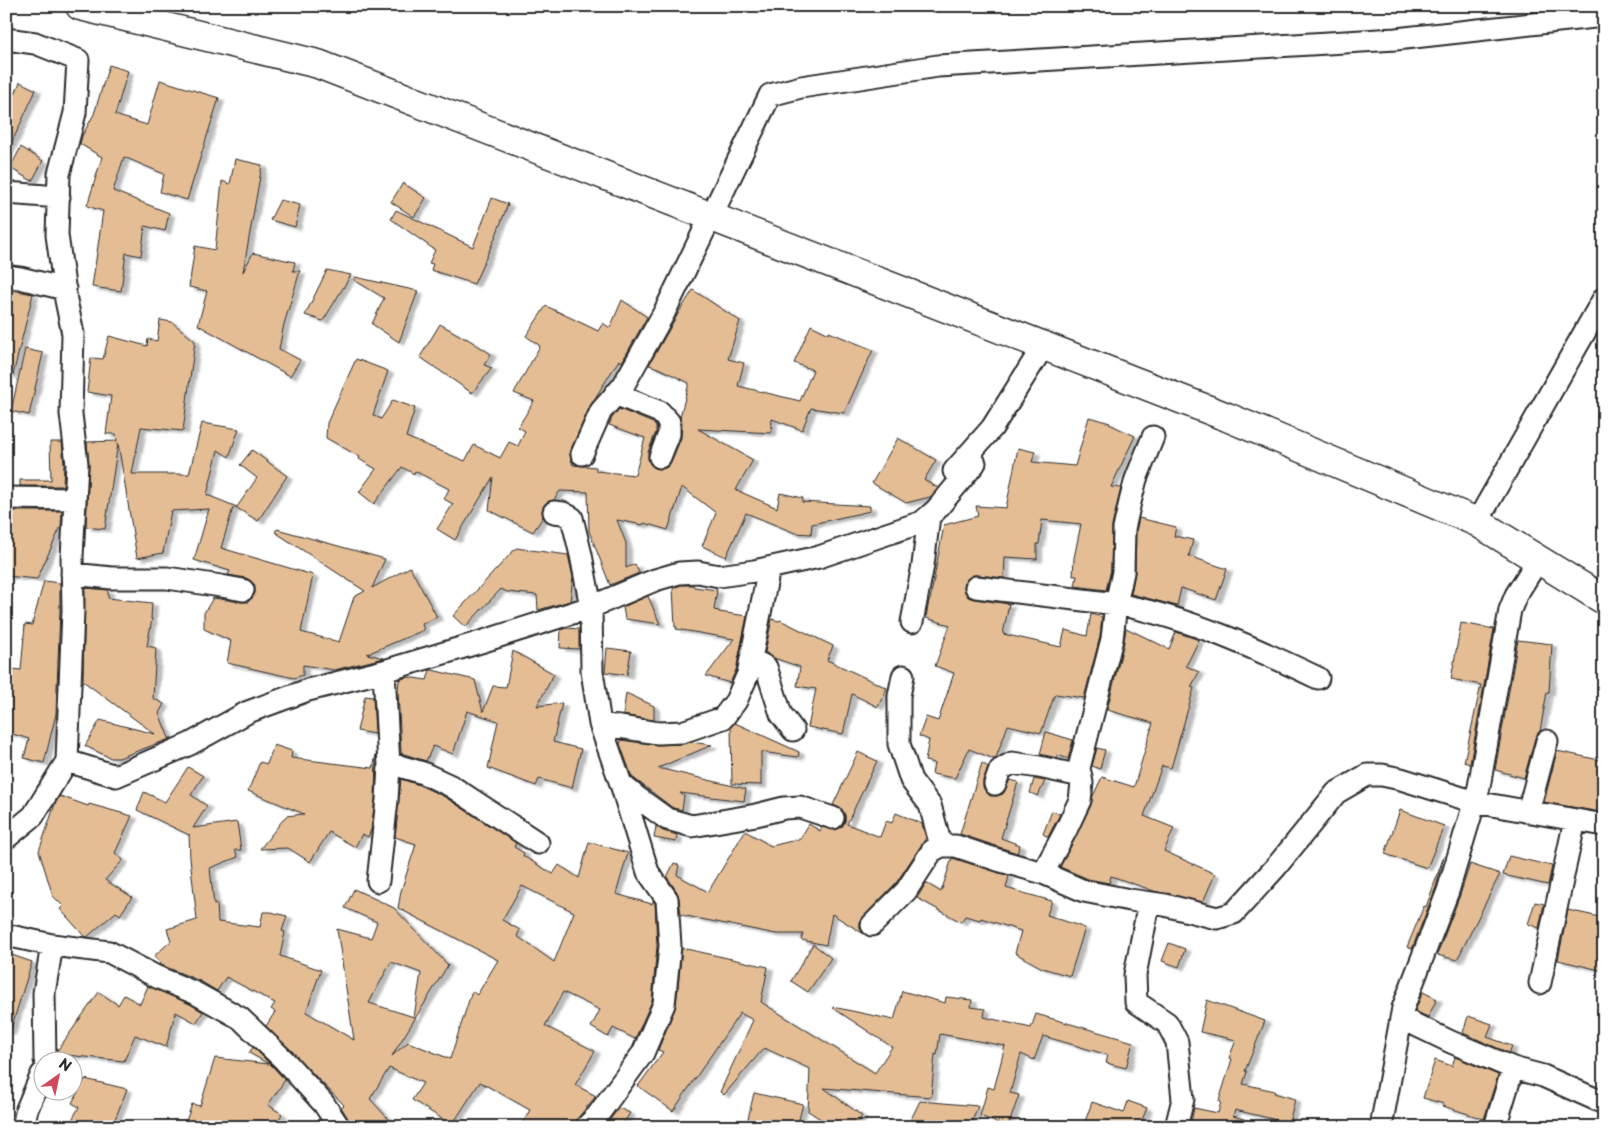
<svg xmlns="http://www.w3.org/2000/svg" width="1610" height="1133" viewBox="0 0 1610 1133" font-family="'Playpen Sans',sans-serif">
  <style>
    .building { fill: #e4bd95; stroke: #2b2b2b; fill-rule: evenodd; filter: url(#shadow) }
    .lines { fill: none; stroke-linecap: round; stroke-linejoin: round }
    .street-casing { stroke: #2b2b2b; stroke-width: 25 }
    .secondary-casing { stroke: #2b2b2b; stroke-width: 31 }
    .street { stroke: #fff; stroke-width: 21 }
    .secondary { stroke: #fff; stroke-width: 28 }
  </style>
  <defs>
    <filter id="shadow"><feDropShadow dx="5.5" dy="3" stdDeviation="1" flood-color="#0004"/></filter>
  </defs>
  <rect width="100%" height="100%" fill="#fff"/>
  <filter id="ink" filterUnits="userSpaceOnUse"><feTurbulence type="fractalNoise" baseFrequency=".02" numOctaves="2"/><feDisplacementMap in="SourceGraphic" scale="10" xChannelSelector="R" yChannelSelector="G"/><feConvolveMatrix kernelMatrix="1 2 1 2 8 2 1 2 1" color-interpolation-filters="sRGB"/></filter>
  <g filter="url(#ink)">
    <path class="building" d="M109 65 128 71 115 115 147 125 160 80 219 98 187 200 160 192 164 174 124 157 113 191 169 213 165 231 145 226 141 256 126 253 121 291 92 287 103 211 87 206 102 157 80 144 82 136 94 114Z
      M20 82 36 90 6 155V90L15 94Z
      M21 147 43 161 32 181 10 168Z
      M235 159 262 165 243 272 253 253 295 262 293 271H300L284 324 279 349 300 360 290 376 198 325 207 291 189 287 195 246 215 250 222 181 230 184Z
      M403 183 426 198 414 217 391 202Z
      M492 198 508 204 495 238 474 284 431 270 433 264 429 263 435 250 391 219 396 210 473 247Z
      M280 200 300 205 295 227 270 220Z
      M327 270 351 275 323 321 305 315Z
      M355 277 418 291 399 342 372 324 384 298 354 280Z
      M6 289 33 294 13 375 6 374Z
      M693 290 740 321 728 359 744 363 738 386 800 401 813 370 794 363 811 325 829 334V332L873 350 844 413 811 408 802 430 772 419 771 433 698 429 753 460 736 490 777 508 780 493 803 498 802 502 870 506V511L812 524 811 534 795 533 746 513 726 557 702 546 716 513 682 487 668 530 644 523 643 525 617 520 626 543V568L635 564 639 573 610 585 589 531 588 492 560 491 554 500 549 501 544 505 542 511 543 517 533 532 489 510 493 477 455 540 437 529 453 504 444 499 449 489 415 471 414 474 402 467 374 504 359 492 376 469 359 459 360 457 326 438 327 423 356 359 388 371 373 415 381 419 393 400 415 408 406 437 465 461 474 445 500 458 509 442 518 446 525 431 518 427 534 401 514 393 540 346 526 336 546 306 598 331 603 323 610 328 622 300 647 317 622 362 619 360 590 406 571 449 570 456 573 465 596 467V471L635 475 645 438 609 425 612 418 619 409 653 423 656 427V432L648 452V458L650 464 655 468 662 469 667 467 671 462 681 438 682 422 680 417 689 383 658 368 649 365 679 312Z
      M160 320 172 322 195 341 183 431 141 427 132 474H189L202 423 239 429 229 457 218 450 207 495 237 507 257 478 240 465 252 450 287 476 258 521 237 508H233L221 548 313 575 301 632 339 642 354 597 365 591 275 532 277 529 385 559 372 588 410 567 437 617 422 624 424 630 367 654 384 658 334 670 303 665V675L294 678 227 663 231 641 204 629V613L213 598 241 602H248L252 598 255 593V585L251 581 246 578 228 575 230 571 194 560 209 509 171 511 163 553 137 558 118 443 105 529 86 527 89 465 87 442 117 441 116 434H106L111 396 87 392 91 358 103 359 109 336 147 346 148 339 157 341Z
      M440 324 466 339V338L491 354 484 365 492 368 472 393 420 357Z
      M25 349 43 353 29 415 11 411Z
      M1089 417 1110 423 1109 424 1135 436 1111 487 1121 488 1112 526 1111 570 1106 590 1075 586 1077 576H1073L1074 558 1081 524 1042 520 1039 544H1037V559L1005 557 1004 578 978 575H972L966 580 964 586 965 592 968 597 974 599 1009 604 1003 634 1061 647 1065 630 1087 636 1091 614 1102 617 1100 637 1084 698 1055 694 1041 733 1008 725 996 758 994 759 969 749 955 778 932 774 934 763 925 761 929 740 919 736 926 717 938 721 954 673 935 666 950 625 926 618 929 600H930L944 525 978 516 976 506 1006 508 1018 448 1035 452 1032 462 1075 466Z
      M898 438 936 460 924 480 938 488 930 497 906 503 872 483Z
      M50 442H62L64 464 63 486H20V480H51Z
      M9 511H62L61 526 37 579 6 576V524Z
      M1139 518 1176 527 1174 536 1193 540 1189 556 1227 569 1216 600 1181 588 1177 606 1131 594 1135 572 1136 531Z
      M516 548 568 555 573 577 570 601 538 610 537 595 507 592 501 589 465 627 453 616Z
      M44 581 60 583V610L56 714 44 763 24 758 29 739 6 732V696L10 697 12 669 21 670 25 624 32 625Z
      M681 585H693L694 587 717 590 714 610 719 611V612L747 616 736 670 730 683 706 676 734 639 676 629 677 627H675L673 588Z
      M85 588 108 590V598L152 603 151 619H152L147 646 156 648 153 698 164 704 159 713 169 738H172L119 758H111L85 746 100 720 155 734 83 681Z
      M648 596 660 624 625 619 623 607Z
      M772 619 779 621 780 620 833 646 827 660 887 688 878 707 852 694 843 734 808 727 816 689 797 686 800 667 774 658 765 652Z
      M1461 623 1494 629 1470 764 1464 762 1481 685 1451 679Z
      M566 628 579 629V649L560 648 561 630Z
      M1126 628 1169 649 1176 632 1199 640 1186 666 1199 672 1191 687 1194 688 1171 768 1162 766 1144 816 1174 828 1164 851 1215 874 1203 902 1154 891 1111 876 1109 883 1088 879 1060 867 1091 805 1093 796 1102 777 1134 787 1153 723 1107 710 1124 642Z
      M1518 640 1552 644 1549 692H1547L1540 731 1535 738 1524 778 1495 770Z
      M607 648 631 651 627 675 605 672Z
      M513 651 554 674 537 706 562 703 553 742 581 749 572 788 539 779 536 786 488 768 498 721 467 711 453 754 433 746 426 761 401 753 398 690 399 680 407 677 427 680 430 670H432L475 680 483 712 493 686 506 687Z
      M626 693 654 706V720L623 715Z
      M365 696 373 697 375 734 357 731Z
      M735 723 799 752 798 757 761 752V785L732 784 731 727Z
      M1046 732 1073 740 1068 759 1058 755 1057 758 1040 754Z
      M621 740 656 745 683 744 691 742 712 745 658 768 746 789 744 801 680 793 684 796 682 810 673 808 632 777 620 744Z
      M274 745 292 751 291 758 373 768 376 755 375 799 371 830 368 837 362 834 355 847 329 832 310 862 288 848 260 849 286 816 304 814 248 791 260 762 267 764Z
      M1097 748 1105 750 1100 769 1092 766Z
      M1557 751 1604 761V789L1600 812 1544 802Z
      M858 752 877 761 847 824 880 837 886 821 892 823 896 813 922 824 926 838 896 883 863 917 860 921V928L864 934 832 914 826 945 801 940 803 934H776L681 915 679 898 677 892 667 877 674 863 679 865 677 875 708 892 745 831 771 846 800 839 809 824 820 831 822 827 835 830 842 827 845 821V815L842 809 833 805Z
      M982 763 988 767 983 780V787L986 792 990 796H997L1003 794 1010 780 1018 782 1001 838 1020 845 1017 853 960 834Z
      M188 767 203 776 191 795 207 806 193 828 237 822 241 850H235L238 857 210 868 214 905 217 904 218 922 260 927 263 912H271L287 916 282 931 285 932 280 956 321 970 306 1012 354 1040 337 929 371 938 377 922 345 908 354 889 394 908 448 965 392 1056 408 1042 450 1059 472 991 477 995 498 960 398 908 401 891 416 844 395 837 401 779 419 785 445 797 516 843 514 847 524 853 523 856 553 874 559 865 579 878 589 842 628 853 616 894 652 904 653 901 655 903 657 946 652 1001 635 1039 613 1028 608 1037 591 1027 600 1010 563 992 545 1026 595 1051 575 1085 596 1096 577 1119 574 1127H520L530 1110 480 1082 452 1125 412 1100 423 1083 389 1068 370 1099 396 1127H351L349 1120 341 1107 344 1105 266 1026 275 1012 271 1009 275 1003 226 977 217 991 200 981 159 964 160 963 154 956 171 941 167 929 197 920 190 858 189 834V835L137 810 144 792 165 802ZM522 886 574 912 554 962 517 936 520 930 502 920ZM391 962 421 973 414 1017 369 1003Z
      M1034 779 1045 781 1038 796 1030 793Z
      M60 796 88 806 89 804 132 816 115 853 123 860 105 880 132 897 120 915 116 912 87 937 84 936 60 909 63 906 53 896 39 851 55 804Z
      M1400 810 1444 826 1427 868 1385 854Z
      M1052 811 1060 814 1048 837 1043 834Z
      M656 826 663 831 677 835 676 842 654 838Z
      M1444 856 1436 887 1412 949 1407 947 1424 906 1426 907Z
      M1509 856 1552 866 1548 885 1503 875Z
      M952 858 1009 876 1006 888 1052 901 1047 915 1085 928 1070 976 1042 968 1015 953 1021 931 981 918 980 920 965 916 961 922 917 898 926 883 941 892Z
      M1470 864 1500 874 1457 960 1437 955 1460 895Z
      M1535 902 1544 904 1539 928 1528 924Z
      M1568 910 1604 918V971L1558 960Z
      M1169 943 1185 949 1179 967 1162 961Z
      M813 944 831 958 808 992 791 981Z
      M682 948 768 967 761 1002 875 1073 892 1047 833 1008V1007L894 1020 902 991 945 1003 946 997 972 1000 971 1007 985 1009 984 1017 1031 1028 1036 1014 1133 1042 1126 1068 1106 1063 1108 1055 1043 1036 1034 1060 1021 1054 1010 1093 1019 1095 1008 1127 980 1116 988 1087 994 1089 1005 1046 940 1034 937 1055 935 1054 931 1097 824 1088 862 1116 854 1127H833L808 1111 810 1069 764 1048 724 1095 720 1092 753 1020 740 1013 673 1111 638 1086 663 1052 658 1050 676 1006Z
      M6 953 32 962 10 1032 6 1031Z
      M148 986 190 1004 203 1012 196 1023 176 1012 166 1047 135 1035 124 1061 57 1054V1051L99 992 118 1005 124 995 140 1004Z
      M1423 992 1437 999 1428 1017 1415 1011Z
      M1207 1000 1265 1021 1245 1071 1247 1072 1243 1084 1275 1091 1274 1093 1295 1099 1289 1123 1235 1110 1233 1116 1244 1119 1243 1127H1190L1194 1108 1218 1113 1221 1102 1219 1101 1232 1059 1229 1058 1236 1040 1200 1032Z
      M1468 1016 1492 1024 1487 1037 1512 1046 1509 1053 1463 1033Z
      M253 1047 274 1068 285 1080 268 1105 282 1114 274 1127H184L192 1104 200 1106 215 1058 269 1064 249 1053Z
      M1455 1057 1498 1075 1484 1119 1443 1106 1444 1104 1423 1098 1435 1060 1452 1066Z
      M85 1079 127 1089 112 1127H68L79 1107 72 1103Z
      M754 1093 803 1104 797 1127H746Z
      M920 1101 978 1106 970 1127H907Z
      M1128 1101 1147 1108 1142 1120 1155 1125 1154 1127H1083L1092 1102 1124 1113Z
      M619 1108 630 1113 621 1127H604Z"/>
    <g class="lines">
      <defs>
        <path id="street" d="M6 39 35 43 78 60 75 113 59 174 57 235 66 300 73 334 71 414 77 464 72 557 73 610 67 761 33 816 6 838
          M6 193 59 197
          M6 276 20 278 65 289
          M615 394 660 412 669 422V434L660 457
          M1153 437 1136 479 1130 502 1124 529 1123 572 1116 604C1187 617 1253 647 1318 678
          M582 454 601 411 623 386 664 313 770 95 801 87 938 66 1396 39 1604 16
          M954 471 992 428 1044 345
          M6 498 75 499
          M554 512 563 513 572 518 581 555 591 607 592 671 600 724 621 784 638 798 667 819 692 826 756 815 784 808 800 807 833 818
          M1477 522 1604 298
          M72 574 112 578H167L221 586 243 590
          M912 622 923 565 929 516
          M751 659 766 667 781 714 793 730
          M903 676 899 696V744L911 780 930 805 941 846
          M600 724 658 733 682 732 723 718 736 701 748 674 769 568
          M67 761 116 776 190 744 248 712 308 690 384 671 484 641 591 607 655 580 679 573 698 572 719 576 754 571 819 557 922 522 936 510 975 463
          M389 763 423 773 451 786 538 843
          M995 784 1000 770 1012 763 1039 767 1081 776
          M1528 812 1547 741
          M1043 873 1084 891 1130 900 1165 905 1217 918 1234 913 1276 867 1336 793 1367 775H1382L1401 779 1475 802 1604 825
          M378 881 387 800 389 766 384 671
          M1149 903 1135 975 1136 1002 1167 1023 1177 1042 1183 1099 1176 1127
          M872 925 906 891 932 851 941 846H956L1001 861 1043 873 1066 830 1080 800 1082 783 1079 768 1112 639 1116 604 976 587
          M6 935 52 945 109 952 157 977 195 993 240 1018 283 1059 324 1104 339 1127
          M1540 983 1575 820
          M1401 1018 1451 1042 1513 1068 1543 1076 1604 1103
          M45 1060 44 993 52 945
          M23 1127 27 1109 42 1074
          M586 1127 597 1116 643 1053 664 1004 670 946 667 899 648 872 621 784
          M1381 1127 1403 1008 1448 891 1479 787 1510 610 1516 595 1538 560
          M1495 1127 1513 1068"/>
        <path id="secondary" d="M80 6 318 64 1227 417 1477 522 1604 600"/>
      </defs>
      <use href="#street" class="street-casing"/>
      <use href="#secondary" class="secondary-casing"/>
      <use href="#street" class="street"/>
      <use href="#secondary" class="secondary"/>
    </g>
  </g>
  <rect width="1610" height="1133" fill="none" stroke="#fff" stroke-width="25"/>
  <rect x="12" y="12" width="1585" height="1108" fill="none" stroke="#2b2b2b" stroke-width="2" filter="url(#ink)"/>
  <g transform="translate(58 1076) rotate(33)"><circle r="24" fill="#ffffff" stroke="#aaaaaa"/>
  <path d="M0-4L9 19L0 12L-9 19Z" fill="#d1495b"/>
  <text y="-8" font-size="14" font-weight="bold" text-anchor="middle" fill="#2b2b2b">N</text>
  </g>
</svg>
